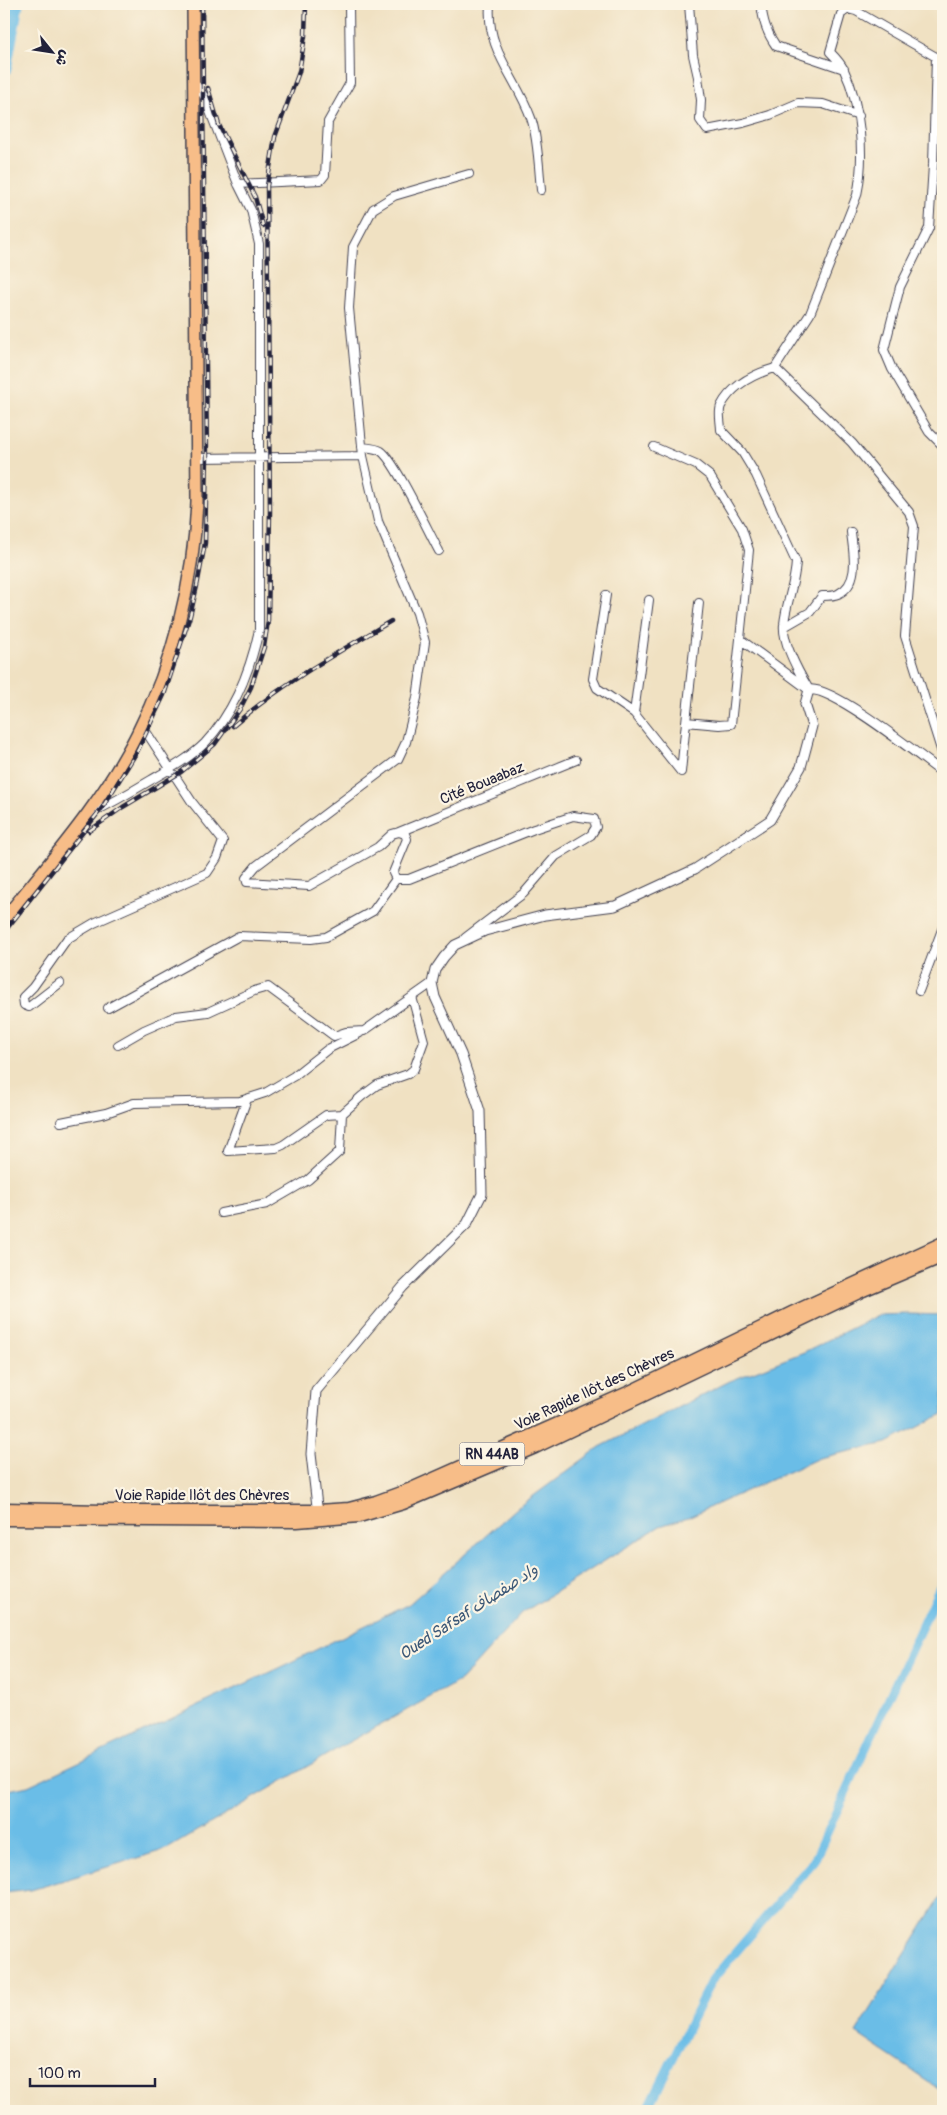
<svg xmlns="http://www.w3.org/2000/svg" width="947" height="2115" viewBox="0 0 947 2115" font-family="Pangolin,'Playpen Sans Arabic',sans-serif">
  <style>
    .water { fill: #6bbde7; stroke: #467091 }
    .lines { fill: none; stroke-linecap: round; stroke-linejoin: round }
    .canal { stroke: #6bbde7; stroke-width: 9 }
    .river { stroke: #6bbde7; stroke-width: 15 }
    .minor-casing { stroke: #413f4f; stroke-width: 10 }
    .tertiary-casing { stroke: #413f4f; stroke-width: 11 }
    .primary-casing { stroke: #413f4f; stroke-width: 14 }
    .trunk-casing { stroke: #413f4f; stroke-width: 15 }
    .minor { stroke: #fff; stroke-width: 8 }
    .tertiary { stroke: #fff; stroke-width: 9 }
    .primary { stroke: #f7bd88; stroke-width: 11 }
    .trunk { stroke: #f7bd88; stroke-width: 12 }
    .rail-casing { stroke: #22223b; stroke-width: 4.5 }
    .rail { stroke: #fcf5e5; stroke-width: 2.5; stroke-dasharray: 8; stroke-linecap: butt }
    .labels { text-anchor: middle; stroke-width: 4.5; stroke-linejoin: round; paint-order: stroke }
    .shield { fill: #fcf5e5; stroke: #63616e; stroke-width: 1 }
    .shield-label { font-size: 14px; font-weight: bold; fill: #22223b }
    .street-label { font-size: 15px; fill: #22223b; stroke: #fcf5e5 }
    .water-label { font-size: 16px; font-style: italic; fill: #3c5877; stroke: #fcf5e5 }
  </style>
  <rect width="100%" height="100%" fill="#fcf5e5"/>
  <filter id="ink" filterUnits="userSpaceOnUse"><feTurbulence type="fractalNoise" baseFrequency=".02" numOctaves="2"/><feDisplacementMap in="SourceGraphic" scale="10" xChannelSelector="R" yChannelSelector="G"/><feConvolveMatrix kernelMatrix="1 2 1 2 8 2 1 2 1" color-interpolation-filters="sRGB"/></filter>
  <filter id="wash" filterUnits="userSpaceOnUse"><feTurbulence type="fractalNoise" baseFrequency=".0096" numOctaves="4" result="noise"/><feDisplacementMap in="SourceGraphic" scale="20" xChannelSelector="R" yChannelSelector="G"/><feGaussianBlur stdDeviation="1.12" result="paint"/><feColorMatrix in="noise" values="0 0 0 0 0 0 0 0 0 0 0 0 0 0 0 0 0 1.4 0 .05"/><feComposite in="paint" operator="in"/></filter>
  <g filter="url(#wash)">
    <rect width="100%" height="100%" fill="#f0e1c2"/>
    <path class="water" d="M908 1314 943 1315V1414L887 1443 819 1458 688 1517 660 1526 522 1613 461 1680 342 1746 167 1849 31 1890 4 1893V1791L28 1786 287 1664 409 1604 517 1508 600 1447 730 1381 804 1352 878 1315Z
      M943 1893V2091L856 2033Z"/>
    <g class="lines">
      <path class="canal" d="M647 2111 711 1981 814 1861 943 1580"/>
      <path class="river" d="M4 69 16 4"/>
    </g>
  </g>
  <g filter="url(#ink)">
    <g class="lines">
      <defs>
        <path id="minor" d="M490 4C486 51 516 76 531 118 538 137 539 170 541 190
          M689 4 693 55 698 77 701 100 700 120 707 130 743 123 770 115 798 103 823 104 859 116
          M761 4C763 20 766 32 776 46L844 69
          M936 57 933 165 929 228 900 287 884 350 892 369 929 432 943 446
          M943 61 856 11 848 9 841 14 830 52C835 57 841 63 844 70 861 105 865 157 857 195L810 314 775 368 852 443 909 512 914 526 905 636 943 756
          M238 184 321 180 325 175 328 122 350 83 349 4
          M775 368C754 374 732 385 721 406 718 412 721 423 721 430L742 452 756 475 796 562C795 584 786 603 784 624 782 641 798 671 807 686
          M362 447C369 448 376 448 381 451 395 460 429 533 439 551
          M654 447 696 465 710 476 742 529 749 550 740 639
          M197 458 363 456
          M606 595 593 679 597 688 634 713
          M649 600 634 713 681 772 686 722 719 725 731 724 740 639 809 690
          M784 627 810 612 822 596C827 596 834 596 838 594 861 583 853 552 851 532
          M686 722 699 603
          M88 815C110 804 131 792 151 780 170 769 190 758 205 743 234 712 250 671 259 630V244L251 210 238 184 204 96 194 82
          M399 832 576 760
          M465 938 524 893 556 856 591 835 596 827 594 819 573 816 534 829 409 879H396L393 873 407 839 405 834 399 832 392 834 378 847 309 886 247 882 246 878 256 866 398 759 406 742 417 698 425 642 417 613 378 521 363 456 349 308 353 247 373 209 394 196 469 174
          M60 983 29 1007 24 1005 23 997 33 987 67 939 94 923 207 873 217 858 223 841 192 802 141 724
          M919 991 943 927
          M108 1008 239 936 311 939 326 937 373 911 396 879
          M118 1045 144 1030 176 1016 208 1012 254 991 268 987 334 1036 346 1032 364 1031 432 983
          M247 1099 228 1151 276 1148 283 1145 326 1115 342 1114 362 1096 377 1085 408 1074 414 1069 424 1041 412 997
          M61 1122 106 1113 134 1103 240 1101 265 1093 294 1076 328 1049 360 1033
          M221 1213 267 1204 308 1180 340 1151 342 1114"/>
        <path id="tertiary" d="M318 1515 311 1454 316 1391 403 1287 467 1224 482 1194 480 1111 461 1054 435 997 432 983 435 970 444 957 455 945 485 931 545 915 615 906 695 869 770 820 801 767 812 726 805 704 809 690C832 685 921 757 943 773"/>
        <path id="primary" d="M4 919C51 860 103 802 137 734 173 663 194 581 197 501L193 4"/>
        <path id="trunk" d="M4 1509 104 1511H318L349 1509 376 1502 409 1490 630 1392 792 1313 943 1243
          M4 1519 297 1521 359 1516 403 1503 535 1447 863 1290 943 1256"/>
      </defs>
      <use href="#minor" class="minor-casing"/>
      <use href="#tertiary" class="tertiary-casing"/>
      <use href="#primary" class="primary-casing"/>
      <use href="#trunk" class="trunk-casing"/>
      <use href="#minor" class="minor"/>
      <use href="#tertiary" class="tertiary"/>
      <use href="#primary" class="primary"/>
      <use href="#trunk" class="trunk"/>
      <defs>
        <path id="rail" d="M208 88 219 125 255 197 263 226
          M233 726C281 684 337 653 391 621
          M89 831 123 807 181 772 215 744 240 709 251 687 264 647 268 621 270 512 267 186 275 137 299 72 305 36 306 4
          M4 932 102 808 138 750 164 695 190 616 197 586 205 543 207 457 202 4"/>
      </defs>
      <use href="#rail" class="rail-casing"/>
      <use href="#rail" class="rail"/>
    </g>
  </g>
  <g class="labels">
    <rect class="shield" x="459.5" y="1442.5" width="65" height="23" rx="4"/>
    <g class="shield-label">
      <text x="492" y="1459">RN 44AB</text>
    </g>
    <g class="street-label">
      <text transform="translate(482 783) rotate(-22)" y="5">Cité Bouaabaz</text>
      <text transform="translate(594 1389) rotate(-25)" y="5">Voie Rapide Ilôt des Chèvres</text>
      <text x="202" y="1500">Voie Rapide Ilôt des Chèvres</text>
    </g>
    <g class="water-label">
      <text transform="translate(468 1611) rotate(-33)" y="6">Oued Safsaf واد صفصاف</text>
    </g>
  </g>
  <rect width="947" height="2115" fill="none" stroke="#fcf5e5" stroke-width="20"/>
  <g transform="translate(52 52) rotate(120)" stroke="#fcf5e5" stroke-width="4" paint-order="stroke">
  <path d="M0-4L9 19L0 12L-9 19Z" fill="#22223b"/>
  <text y="-8" font-size="14" font-weight="bold" text-anchor="middle" fill="#22223b">ش</text>
  </g>
  <path d="M30 2078v8h125v-8" fill="none" stroke="#22223b" stroke-width="2.5"/>
  <text x="38" y="2078" font-size="15" fill="#22223b" stroke="#fcf5e5" stroke-width="4" paint-order="stroke">100 m</text>
</svg>
